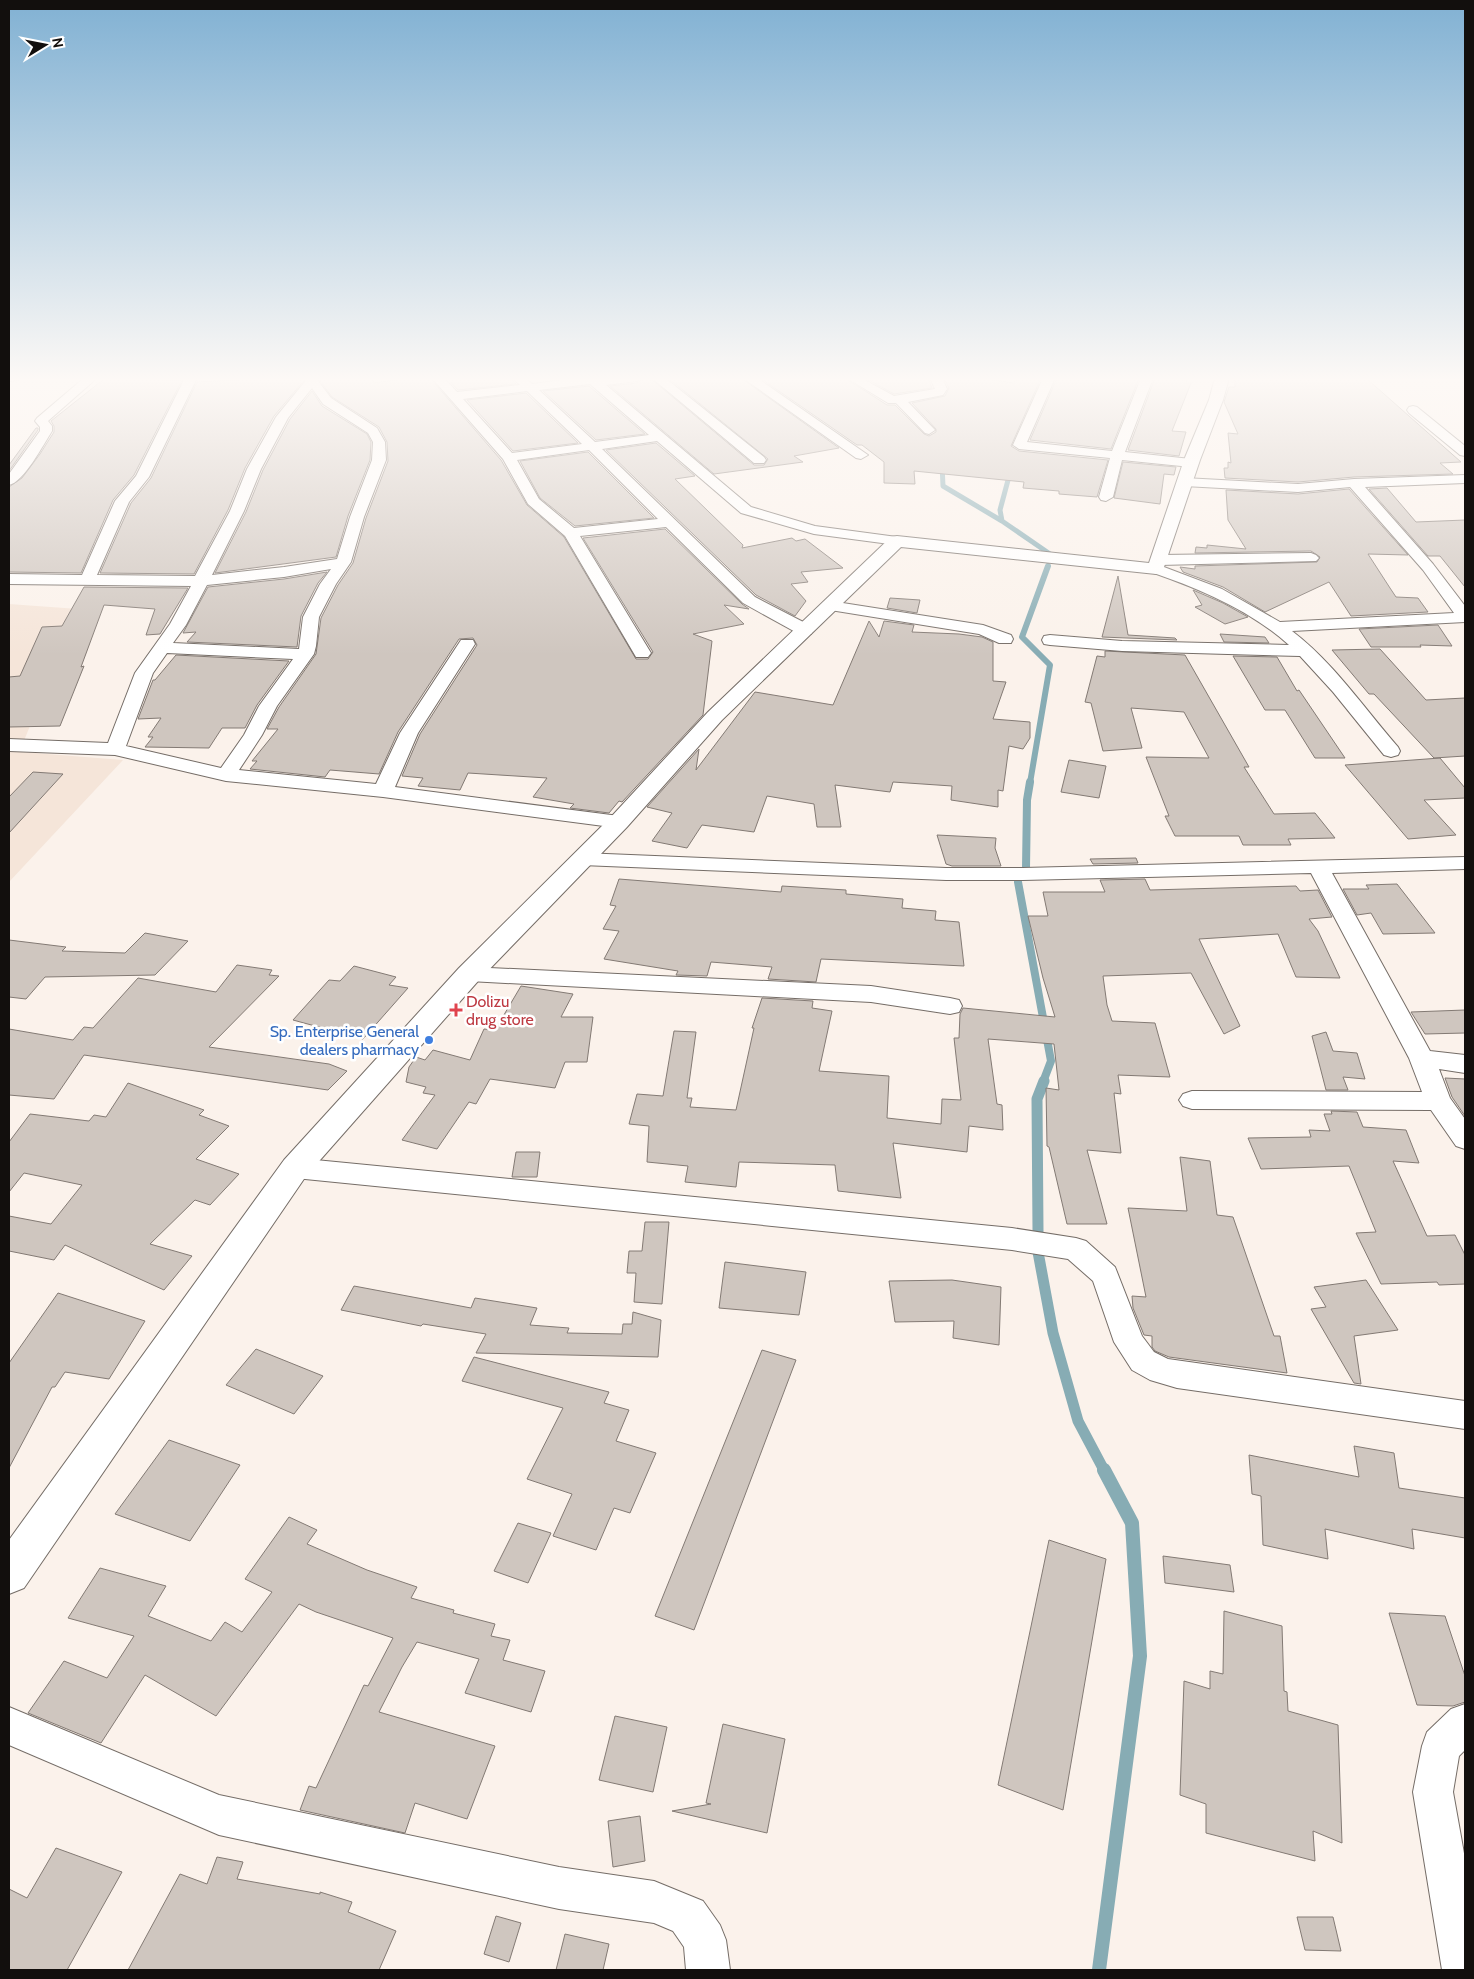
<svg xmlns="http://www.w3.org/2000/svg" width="1474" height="1979" viewBox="0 0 1474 1979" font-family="Cabin,sans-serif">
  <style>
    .built { fill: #f5e5d9 }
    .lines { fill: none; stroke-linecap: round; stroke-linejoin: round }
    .stream-far4 { stroke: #87acb4; stroke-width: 5 }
    .stream-far3 { stroke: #87acb4; stroke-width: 6 }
    .stream-far2 { stroke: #87acb4; stroke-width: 8 }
    .stream-far1 { stroke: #87acb4; stroke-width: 11 }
    .stream { stroke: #87acb4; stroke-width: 14 }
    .building { fill: #cfc6bf; stroke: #837a74 }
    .minor-casing { stroke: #756d67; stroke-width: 2 }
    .tertiary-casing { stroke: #756d67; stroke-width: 2 }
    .minor { fill: #fff; fill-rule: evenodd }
    .tertiary { fill: #fff; fill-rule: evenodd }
    .health-dot { fill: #e0444e; stroke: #fff; stroke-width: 2 }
    .shop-dot { fill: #3f7fe0; stroke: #fff; stroke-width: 2 }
    .labels { text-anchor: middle; stroke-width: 5; stroke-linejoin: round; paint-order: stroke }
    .health-label { font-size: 16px; fill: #be3a42; stroke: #fff; text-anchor: start }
    .shop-label { font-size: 16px; fill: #366cbe; stroke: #fff; text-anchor: end }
  </style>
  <rect width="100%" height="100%" fill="#fbf2eb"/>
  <path class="built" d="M9 604 78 609 23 743 9 742Z
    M9 751 123 760 9 882Z"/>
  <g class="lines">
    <path class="stream-far4" d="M942 464 943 486 1002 521 1050 554
      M1002 521 1000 510 1011 469"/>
    <path class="stream-far3" d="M1030 783 1050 665 1022 637 1048 566"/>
    <path class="stream-far2" d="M1026 868 1027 800 1030 782
      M1018 882 1051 1061 1043 1082"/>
    <path class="stream-far1" d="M1038 1231 1037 1099 1044 1081
      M1038 1252 1053 1333 1078 1421 1105 1472"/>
    <path class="stream" d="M1099 1970 1140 1656 1132 1523 1104 1470"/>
  </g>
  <path class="building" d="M272 378H306L274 416 245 468 228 510 194 574 100 573 131 503 151 478 197 382Z
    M322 378H373V383L409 378H430L501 460 527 505 564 537 636 659H648L653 652 583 538 665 529 742 604 749 609 724 605 744 624 693 634 712 641 703 715 622 802 619 801 609 813 570 808 574 804 533 797 547 778 468 773 460 790 418 786 423 778 402 776 420 734 477 645 473 638 459 639 398 732 379 774 330 770 325 777 250 769 257 761H252L278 729H267L279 707 316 654 321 618 338 585 353 563 366 518 388 461 387 442 379 427 332 397 320 381Z
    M447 378H511L516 384 458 390Z
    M645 378H650L754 465H764L768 459 668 378H741L839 448 794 456 803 462 714 474 610 386 637 383Z
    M760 378H845L887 405H895L924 434 929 436 936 432V429L912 403 945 396 949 388 944 378H980L1014 383 1016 378H1041L1011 446 1019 451 1108 460 1097 497 1059 494V491L1023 488 1024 482 914 471 915 484 884 483V462L862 445H857Z
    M865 378H928L932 388 894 394Z
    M1057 378H1139L1111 449 1030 440Z
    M1155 378 1187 380 1186 383H1191L1172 431 1186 432 1179 456 1128 450Z
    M1235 378H1366L1461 462 1440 463 1453 474 1354 477 1298 482 1225 478 1224 468H1228V462L1231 463 1228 433 1238 434 1224 402 1229 387H1235Z
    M104 379 182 380 134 475 113 500 81 573 9 572V487L22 478 40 454 54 432V426L51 421Z
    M589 386 645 434 596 440 543 391Z
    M312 391 322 406 367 434 371 442 370 460 348 516 336 557 215 573 246 512 263 470 290 419Z
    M526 393 578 443 513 451 467 400Z
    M36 428H38V430L9 471V465Z
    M656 443 695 476 675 479 743 545 742 548 792 538 796 541 805 539 843 568 801 572 808 582 791 584 806 601 795 616 756 595 606 450Z
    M588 452 654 518 575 526 540 498 520 461Z
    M1123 462 1176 467 1174 475 1164 474 1160 504 1114 498Z
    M1387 488 1416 522 1465 520V587L1440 556H1428L1369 489Z
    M1349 489 1408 555 1368 554 1390 588 1396 597 1418 598 1428 612 1351 616 1329 582 1265 612 1223 587 1183 572 1180 567 1195 569V566L1317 562 1320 557 1311 551 1195 553 1196 547 1207 548V545L1246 549 1228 520 1226 490 1298 494Z
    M327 572 318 583 301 616 297 647 187 642 196 632 183 633 208 587 284 579Z
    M1118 576 1128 635 1175 638 1177 640 1102 637Z
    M84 587 188 588 160 634 146 635 155 609 104 605 81 667 84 666 60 726 9 727V677L20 676 42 627 62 626Z
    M1193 590 1223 603 1248 617 1225 624 1195 607 1202 605Z
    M890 598 920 600 917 613 887 608Z
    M869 621 879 637 884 621 914 625 912 632 959 634 982 637 993 642V681L1006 682 993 719 1030 722V738L1023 749 1009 746 1003 791 998 790V807L951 800 952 786 893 782 890 792 835 785 841 827H817L814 804 767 796 754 832 702 825 687 848 652 841 672 813 647 807 699 749 696 770 755 692 833 705Z
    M1438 625 1452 646 1420 645 1421 647H1371L1359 629Z
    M1220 634 1265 637 1269 643 1224 642Z
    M1380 649 1426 700 1465 698V756L1434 758 1374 694H1369L1332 650Z
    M1105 651 1185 655 1249 767H1244L1274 814 1315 813 1335 838 1288 839 1291 845H1243L1239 836H1175L1165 816H1169L1146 757 1209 758 1184 712 1131 708 1142 748 1103 751 1091 703 1085 702 1097 656 1105 657Z
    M176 655 289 661 257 705 245 728H222L209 748 145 747 153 737H148L161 718 138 719 153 680H155Z
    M1233 656 1277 657 1297 691 1299 690 1345 758H1315L1285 710H1265Z
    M1440 758 1465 788V798L1424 800 1456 835 1408 839 1345 765Z
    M1069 760 1106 766 1099 798 1061 792Z
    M33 772 63 774 9 833V797Z
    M937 835 996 838 995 848 1001 866H952L946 864Z
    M1136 858 1138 863 1093 864 1090 859Z
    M619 879 781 892 782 886 846 890V894L903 899 902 908 936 911 935 920 959 922 964 966 821 959 816 982 768 979 772 967 711 962 707 976 676 975 678 971 604 959 619 931 603 929 616 906 610 905Z
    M1145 879 1150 890 1296 886 1300 891 1318 890 1332 917 1309 919 1318 931 1340 978 1296 977 1278 934 1199 939 1240 1026 1224 1034 1191 973 1103 976 1107 1005 1112 1021 1155 1023 1170 1077 1118 1075 1121 1094 1114 1093 1121 1153 1087 1150 1107 1224H1067L1049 1147 1047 1146 1046 1088 1059 1090 1054 1044 988 1039 997 1104 1002 1105 1003 1130 969 1126 967 1152 893 1143 901 1198 838 1191 835 1165 739 1162 736 1187 685 1182 688 1166 647 1162 649 1126 629 1124 637 1094 663 1096 674 1031 696 1032 687 1098H692L690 1107 736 1110 754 1028H752L762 998 813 1001 812 1008 832 1011 819 1071 889 1076 887 1118 941 1124 942 1099 961 1100 954 1038H959L960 1014 963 1008 1055 1017 1043 978 1028 916H1048L1043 892H1105L1100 880Z
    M1397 884 1435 933 1383 934 1371 913 1357 915 1343 889H1369L1366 885Z
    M145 933 188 941 155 975 45 977 26 999 9 997V940L66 947 62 951 125 953Z
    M237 965 272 970 269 975 279 976 209 1047 329 1064 347 1071 328 1090 84 1055 54 1099 9 1095V1029L73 1040 84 1027 93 1028 138 978 216 992Z
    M354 966 396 977 389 985 408 988 363 1039 293 1020 329 980 340 981Z
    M521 986 573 994 561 1017H593L587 1062H565L555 1088 490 1079 476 1104 469 1102 437 1149 402 1140 435 1095 423 1093 426 1087 406 1082 409 1067 416 1057 425 1060 433 1050 470 1060 484 1029 495 1030Z
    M1465 1010V1033L1425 1034 1411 1012Z
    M1326 1032 1333 1051 1357 1053 1365 1079 1343 1077 1348 1090H1326L1312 1036Z
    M1445 1078 1465 1079V1116L1452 1097Z
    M128 1083 204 1110 199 1115 229 1126 196 1159 239 1174 210 1205 195 1200 150 1244 192 1256 164 1290 65 1245 54 1260 9 1251V1216L51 1224 82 1185 24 1173 9 1192V1142L30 1114 89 1121 94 1115 106 1117Z
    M1331 1111 1357 1112 1363 1127 1406 1130 1419 1163 1393 1161 1427 1236 1455 1235 1465 1255V1284L1439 1285 1437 1282 1381 1284 1356 1233 1376 1232 1349 1166 1261 1169 1248 1138 1311 1137 1309 1130 1330 1131 1324 1114H1332Z
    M516 1152H540L537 1177H512Z
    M1180 1157 1210 1161 1217 1215 1233 1217 1274 1336H1280L1287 1373 1169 1357 1155 1351 1152 1347V1336L1144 1335 1133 1308 1132 1296 1146 1297 1128 1208 1187 1211Z
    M645 1222H669L662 1304 634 1302 636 1273H627L629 1251H642Z
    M725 1262 806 1272 799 1315 719 1308Z
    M952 1280 1001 1287 999 1345 953 1338 954 1321 895 1322 889 1281Z
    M1366 1280 1398 1330 1354 1336 1361 1384 1354 1383 1311 1309 1326 1307 1314 1287Z
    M354 1286 471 1308 475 1298 537 1308 530 1325 569 1328 567 1333 622 1334 623 1324H632L633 1312 661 1320 658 1357 476 1353 486 1334 423 1324 421 1326 341 1310Z
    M58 1293 145 1321 109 1379 65 1372 55 1387H52L9 1468V1363Z
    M256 1349 323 1376 294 1414 226 1385Z
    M762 1350 796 1360 694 1630 655 1616Z
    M474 1357 609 1392 604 1403 629 1410 616 1441 656 1453 630 1513 614 1508 596 1550 553 1536 572 1494 527 1479 563 1408 462 1381Z
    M169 1440 240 1465 190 1541 115 1514Z
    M1354 1446 1394 1453 1399 1488 1465 1498V1538L1412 1529 1414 1549 1325 1529 1328 1559 1263 1545 1261 1496 1252 1494 1249 1455 1359 1477Z
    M289 1517 317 1530 307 1544 367 1570 417 1587 411 1598 454 1610 453 1613 495 1624 491 1636 510 1640 503 1660 545 1671 531 1712 465 1693 479 1659 417 1642 402 1667 379 1712 495 1746 467 1819 415 1803 405 1833 300 1810 309 1786 316 1788 364 1685 368 1686 393 1638 316 1612 299 1604 216 1716 145 1675 101 1743 28 1713 64 1661 107 1678 134 1636 68 1618 100 1568 166 1586 148 1616 211 1641 225 1622 242 1632 272 1592 245 1579Z
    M518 1523 551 1533 528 1583 494 1571Z
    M1049 1540 1106 1559 1063 1810 998 1785Z
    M1163 1556 1230 1565 1234 1592 1165 1583Z
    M1224 1611 1282 1626 1284 1691 1287 1692 1288 1711 1338 1725 1342 1843 1313 1831 1315 1861 1206 1833V1804L1180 1795 1184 1681 1210 1689V1671L1223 1674Z
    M1389 1613 1445 1616 1465 1676V1702L1453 1706 1417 1705Z
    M615 1716 667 1727 653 1792 599 1780Z
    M723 1724 785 1739 767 1833 672 1811 711 1804 706 1803Z
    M640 1816 645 1861 613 1867 608 1821Z
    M56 1848 122 1872 67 1970H9V1889L27 1898Z
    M217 1857 243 1862 237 1879 320 1894V1892L352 1902 348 1912 396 1931 379 1970H128L180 1874 207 1884Z
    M496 1916 521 1923 509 1962 484 1954Z
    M1297 1917H1333L1341 1951 1305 1950Z
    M565 1934 609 1944 603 1970H556Z"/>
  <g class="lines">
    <defs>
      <path id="minor" d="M9 378H21L19 380 9 381Z
        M84 378H97L48 421 52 426V431C43 445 24 482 9 485V474L40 431V427L35 421 37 418Z
        M185 378H197L149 477 129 502 97 575 195 576 230 511 247 469 276 417 308 378H320L318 381 331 398 377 428 385 442 386 460 364 517 351 562 336 584 319 617 316 646 314 654 277 706 262 735 239 770 376 784 400 733 461 640H473L475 644 418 733 395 787 619 816 626 818 629 822 626 826 619 828 383 797 226 781 115 755 9 751V739L108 743 135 673 170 624 191 586 9 584V574L82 575 115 501 136 476ZM312 388 323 404 368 433 373 442 372 460 350 517 337 559 284 567 212 575 244 511 261 469 288 418ZM331 569 320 584 303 617 299 649 173 643 186 625 207 585 284 577ZM167 653 293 659 259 706 244 735 221 768 126 746 153 673Z
        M432 378H444L457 392 520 385 513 378H526L532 384 580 378H643L637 381 606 385 751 507 815 526 897 537 902 538 904 541 902 544 897 545 814 534 741 513 657 441 602 449 755 597 811 626 813 630 811 634H799L743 603 666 527 580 536 651 653 648 657H636L565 536 528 504 503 459ZM590 384 649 435 595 442 539 390ZM527 391 582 444 512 453 463 399ZM589 450 658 519 574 528 539 499 517 460Z
        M652 378H665L764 457 766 460 764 463H754Z
        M743 378H757L868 455 861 459 856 458Z
        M847 378H861L894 396 935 389 930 378H942L947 389 943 395 908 402 935 430 929 434 925 433 896 403H888Z
        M1043 378H1055L1027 442 1112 451 1141 378H1153L1125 452 1191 459 1198 463 1191 467 1122 460 1113 497 1106 501 1101 500 1099 497 1110 458 1019 449 1013 445Z
        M1413 406 1417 407 1465 446V456L1460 455 1409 413 1407 410 1409 407Z
        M1465 475V483L1365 487 1433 564 1465 606V622L1292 631C1333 662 1364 708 1398 747L1400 751 1398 755 1391 757 1384 755 1333 692 1300 656 1122 651 1050 645 1044 644 1042 640 1044 636 1050 635 1122 641 1289 645C1250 610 1200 589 1151 572L1148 569 1151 566 1156 564 1222 589 1280 622 1454 613 1423 570 1350 487 1298 492 1184 486 1177 482 1184 478 1298 484 1354 479Z
        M1311 553 1316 555 1319 558 1316 561 1160 565 1155 563 1152 560 1155 557 1160 555Z
        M830 601 983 625 1011 635 1013 639 1011 643H999L979 634 824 609 822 606 824 603Z
        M582 853 946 868H1023L1465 857V869L1332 873 1430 1051 1465 1055V1073L1439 1069 1450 1098 1465 1119V1149L1456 1146 1431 1110 1192 1109 1183 1106 1179 1100 1183 1094 1192 1091 1422 1092 1409 1058 1311 873 1023 880H946L582 865 575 863 571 859 575 855Z
        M469 967 871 986 950 998 959 1000 962 1006 959 1012 950 1014 871 1002 469 981 461 979 457 974 461 969Z
        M295 1158 1012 1228 1076 1238 1086 1241 1115 1267 1142 1336 1154 1352 1168 1359 1465 1401V1429L1177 1388 1150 1380 1132 1370 1114 1342 1093 1281 1068 1259 1012 1250 295 1178 285 1175 281 1168 285 1161Z
        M1465 1704V1750L1459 1756 1453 1792 1465 1859V1970H1442L1413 1792 1422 1746 1427 1732 1451 1709Z
        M9 1707 219 1795 559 1867 654 1881 703 1901 720 1925 726 1940 730 1970H686L684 1947 673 1931 654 1923 559 1909 219 1835 9 1745Z"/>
      <path id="tertiary" d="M1215 378H1229L1223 400 1200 460 1162 573 1156 574 901 547 722 720 627 827 479 980 306 1176 24 1588 9 1594V1540L284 1160 459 968 611 817 708 712 891 537 897 536 1149 563 1184 460 1209 400Z"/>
    </defs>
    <use href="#minor" class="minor-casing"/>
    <use href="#tertiary" class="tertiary-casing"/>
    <use href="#minor" class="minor"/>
    <use href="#tertiary" class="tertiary"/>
  </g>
  <linearGradient id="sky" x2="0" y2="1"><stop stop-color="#81b1d3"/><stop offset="0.58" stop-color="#fdf9f6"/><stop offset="1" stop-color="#fdf9f6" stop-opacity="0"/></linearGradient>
  <rect width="1474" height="655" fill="url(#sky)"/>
  <path class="health-dot" d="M453.5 1002.5h5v5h5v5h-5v5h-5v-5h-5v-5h5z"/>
  <circle class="shop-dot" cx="429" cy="1040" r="5"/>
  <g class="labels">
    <g class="health-label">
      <text x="466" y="1007">Dolizu<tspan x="466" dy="18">drug store</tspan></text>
    </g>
    <g class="shop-label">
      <text x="419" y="1037">Sp. Enterprise General<tspan x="419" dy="18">dealers pharmacy</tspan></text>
    </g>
  </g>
  <rect width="1474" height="1979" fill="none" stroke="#120f0d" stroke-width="20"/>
  <g transform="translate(45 45) rotate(80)" stroke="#ffffff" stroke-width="4" paint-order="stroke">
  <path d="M0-4L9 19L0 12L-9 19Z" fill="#120f0d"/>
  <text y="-8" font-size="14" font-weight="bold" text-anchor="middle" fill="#120f0d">N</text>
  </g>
</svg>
